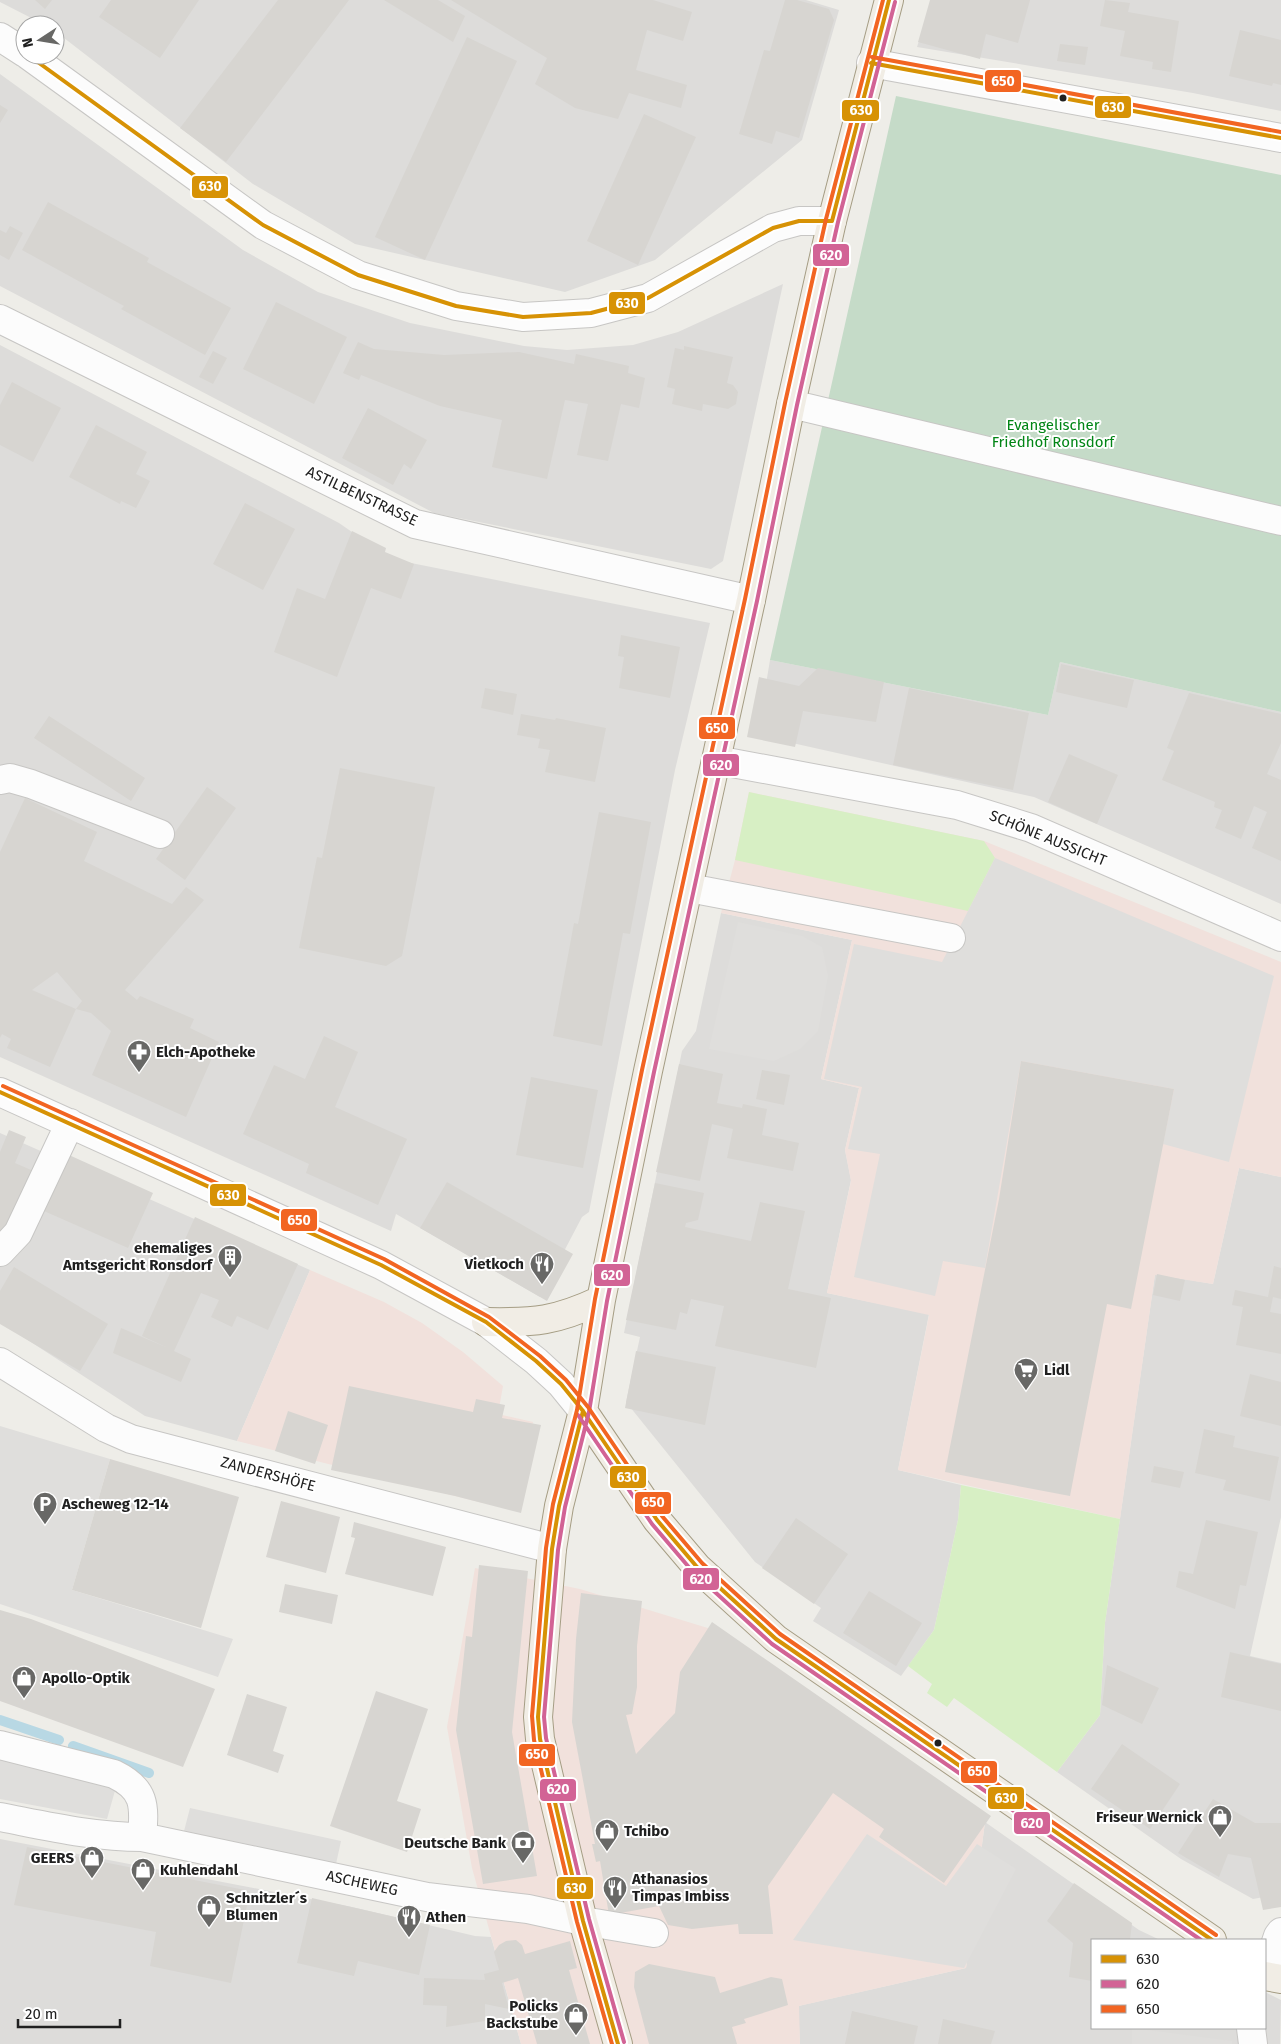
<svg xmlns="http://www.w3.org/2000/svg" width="1281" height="2044" viewBox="0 0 1281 2044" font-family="'Fira Sans',sans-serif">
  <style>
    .residential { fill: #dddcda }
    .commercial { fill: #f1e1dc }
    .grass { fill: #d7efc4 }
    .cemetery { fill: #c5dbc8 }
    .parking { fill: #dfdedc }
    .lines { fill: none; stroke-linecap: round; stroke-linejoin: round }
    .stream { stroke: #b8d8e4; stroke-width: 10 }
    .building { fill: #d7d5d1 }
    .minor-casing { stroke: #c7c6c4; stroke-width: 30 }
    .major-casing { stroke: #a59d84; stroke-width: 30 }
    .minor { stroke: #fcfcfc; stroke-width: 28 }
    .major { stroke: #f1ede5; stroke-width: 28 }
    .bus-1-casing { stroke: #fff; stroke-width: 8 }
    .bus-2-casing { stroke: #fff; stroke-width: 8 }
    .bus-3-casing { stroke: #fff; stroke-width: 8 }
    .bus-1 { stroke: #d79205; stroke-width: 4 }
    .bus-2 { stroke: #d26395; stroke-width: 4 }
    .bus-3 { stroke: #f26522; stroke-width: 4 }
    .bus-dot { fill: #202020; stroke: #fff; stroke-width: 2 }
    .labels { text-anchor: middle; stroke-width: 4; stroke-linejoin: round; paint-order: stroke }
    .park-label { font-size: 15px; fill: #028516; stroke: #fff }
    .street-label { font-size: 15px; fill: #202020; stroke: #fff }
    .poi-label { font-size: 15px; font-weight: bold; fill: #202020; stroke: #fff; text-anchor: start }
    .line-badge { stroke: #fff; stroke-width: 2 }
    .badge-label { font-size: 14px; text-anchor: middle; font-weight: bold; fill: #fff }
  </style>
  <rect width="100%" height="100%" fill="#eeede8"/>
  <path class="residential" d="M0 0H806L839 10 802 140 655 260 565 292 355 244 253 184 55 31V25H45L0 2Z
    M932 0H1281V111L1193 93 917 47Z
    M0 74 243 250 318 292 410 323 524 346 567 350 633 345 678 332 783 284 723 561 711 569 434 513 0 286Z
    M0 345 339 523 391 559 710 623 675 770 589 1212 582 1217 540 1297 396 1214 391 1231 0 1057Z
    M770 660 1048 715 1060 662 1281 712V904L1034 797 761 736 765 690Z
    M721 913 852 940 821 1079 859 1088 845 1150 851 1180 827 1293 929 1314 898 1470 961 1485 958 1520 934 1630 901 1676 813 1621 821 1608 755 1562 626 1402 640 1337 624 1333 682 1051 696 1031Z
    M0 1133 310 1270 237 1441 145 1416 0 1322Z
    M1239 1168 1281 1177V1517L1250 1656 1281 1663V1894L1253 1899 1181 1859 1057 1772 1100 1715 1105 1623 1155 1274 1213 1284Z
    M985 1822 1139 1930 1160 1940H1092V2028H1265V1992L1281 2000 1280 2044H800L798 2006 966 1968Z
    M0 1839 352 1907 475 1936 491 1937 521 2044H0Z"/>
  <path class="commercial" d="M749 792 984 841 1281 962V1177L1239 1168 1213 1284 1155 1275 1120 1519 898 1470 929 1315 827 1293 851 1181 845 1150 859 1088 821 1079 852 940 721 913 735 860Z
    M310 1270 384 1302 422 1323 463 1352 503 1386 498 1414 533 1422 515 1509 479 1502 237 1441Z
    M475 1568 580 1589 711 1629 985 1822 966 1968 799 2006 800 2044H521L472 1868 447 1727Z"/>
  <path class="grass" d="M749 792 984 841 995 858 968 911 735 860Z
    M961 1485 1120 1519 1105 1623 1100 1715 1057 1772 954 1698 947 1707 927 1693 932 1684 908 1666 934 1630 958 1520Z"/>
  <path class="cemetery" d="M896 96 1281 175V712L1060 662 1048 715 770 660Z"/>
  <path class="parking" d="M995 858 1274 976 1229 1162 1163 1144 1174 1089 1021 1061 985 1268 943 1261 935 1296 854 1277 880 1154 848 1149 862 1087 824 1079 854 944 942 962Z
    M738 922 802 936 822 947 828 976 818 1031 800 1049 774 1061 709 1049Z
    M0 1426 110 1459 72 1590 233 1639 218 1677 0 1604Z
    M0 1756 116 1787 107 1819 0 1799Z
    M190 1808 341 1841 336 1864 183 1835Z
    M867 1834 946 1886 977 1844 1016 1869 964 1968 793 1940Z
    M1132 2028 1232 2041V2044H1132Z"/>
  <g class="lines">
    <path class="stream" d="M0 1720 59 1740
      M73 1746 149 1773"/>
  </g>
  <path class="building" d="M35 0H52L45 9Z
    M111 0H199L160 58 99 17Z
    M278 0H349L226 162 180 128Z
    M384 0H438L465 16 453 42Z
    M451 0H653L692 12 683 41 647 30 636 70 687 85 681 108 629 93 618 119 575 108 535 84 547 58Z
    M785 0H797L829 9 834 20 799 138 776 131 772 144 739 134 764 50 770 51Z
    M930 0H1030L1018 43 986 34 980 59 918 42Z
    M1105 0 1130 3 1128 12 1179 21 1171 72 1152 69 1153 62 1120 56 1125 31 1100 26Z
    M1240 30 1281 40V85L1273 83 1272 86 1229 76Z
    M467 37 517 61 425 260 375 237Z
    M1060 44 1088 47 1085 65 1057 61Z
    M0 105 8 110 0 123Z
    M644 114 696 137 638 265 587 241Z
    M48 202 149 258 147 262 231 308 205 355 121 309 124 306 22 250Z
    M10 226 23 233 9 260 0 255V230L6 233Z
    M276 302 347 337 314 404 243 369Z
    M358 342 374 349 444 355 519 352 574 364 576 354 629 366 628 373 645 378 639 408 621 404 608 461 577 455 588 404 565 400 547 479 492 467 502 420 440 406 361 375 359 380 343 373Z
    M684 346 733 357 727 383 733 385 738 392 736 404 728 409 703 404 702 411 672 404 675 389 667 387 675 348 684 350Z
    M213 351 227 358 213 384 199 377Z
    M12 382 61 408 33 462 0 445V405Z
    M368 408 427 440 411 469 404 464 393 485 342 458Z
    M96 425 147 452 136 474 150 481 136 508 121 501 120 504 69 477Z
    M245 503 295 529 263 590 213 564Z
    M352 531 386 548 385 552 414 564 401 599 371 588 337 677 274 652 297 588 325 599Z
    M621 635 680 647 670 698 619 688 624 657 618 656Z
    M1061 664 1134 680 1127 708 1056 692Z
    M818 668 884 682 876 722 803 711 795 747 747 737 759 677 799 686Z
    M485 688 517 694 513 715 481 708Z
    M909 688 1029 713 1013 790 893 765Z
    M1189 693 1281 714V743L1267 774 1281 780V861L1252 848 1267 812 1254 806 1241 839 1215 828 1222 810 1214 807 1215 802 1162 780 1174 751 1167 748Z
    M521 714 555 720 556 718 606 728 595 782 545 772 550 750 538 748 540 739 517 735Z
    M49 716 145 778 131 801 34 738Z
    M1069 754 1118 775 1097 824 1048 802Z
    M340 768 435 787 402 956 386 966 299 948 317 857 322 858Z
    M207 787 236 808 185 880 156 859Z
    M25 798 97 832 84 861 172 904 186 887 204 900 125 990 137 1000 140 996 194 1019 190 1028 219 1042 186 1117 92 1075 111 1031 91 1013 76 1009 82 1001 57 972 32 990 76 1009 50 1067 7 1048 11 1039 2 1034 0 1038V852Z
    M599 812 651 822 630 934 623 933 602 1046 553 1036 574 923 578 924Z
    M324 1036 358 1052 335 1107 407 1139 378 1205 306 1173 309 1164 243 1134 274 1065 305 1079Z
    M1021 1061 1174 1089 1131 1309 1107 1304 1070 1496 945 1472 999 1199Z
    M679 1064 723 1074 717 1103 742 1108 743 1104 767 1109 762 1135 799 1143 793 1171 727 1158 733 1129 712 1124 700 1181 656 1172Z
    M762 1070 790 1075 784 1105 756 1099Z
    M531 1077 598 1090 583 1168 516 1155Z
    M9 1130 26 1137 15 1163 38 1173 0 1247V1152Z
    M69 1155 153 1193 128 1248 44 1211Z
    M447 1182 573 1254 547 1301 420 1228Z
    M655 1183 704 1193 698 1220 686 1223 685 1227 751 1241 760 1202 805 1211 788 1289 831 1298 816 1368 715 1346 724 1306 691 1299 687 1314 680 1312 676 1330 626 1320Z
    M195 1217 298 1264 268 1330 237 1316 232 1327 211 1317 219 1300 201 1293 174 1351 191 1359 181 1382 113 1353 121 1328 168 1348 142 1336Z
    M1274 1266 1281 1268V1299L1273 1297 1270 1312 1281 1314V1354L1236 1345 1243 1307 1232 1305 1235 1290 1268 1297Z
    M14 1267 108 1324 80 1371 0 1324V1291Z
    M1157 1274 1185 1280 1180 1301 1153 1295Z
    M636 1351 716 1367 705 1425 625 1408Z
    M1250 1374 1281 1382V1426L1240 1416Z
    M349 1386 473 1412 476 1399 505 1405 502 1418 541 1425 521 1513 455 1496 331 1470Z
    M288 1411 328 1425 315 1464 275 1451Z
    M1204 1429 1235 1436 1233 1447 1279 1457 1270 1501 1223 1490 1226 1480 1195 1473Z
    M110 1459 239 1497 201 1628 72 1590Z
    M1154 1466 1184 1472 1180 1488 1151 1482Z
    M281 1501 340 1517 326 1573 266 1557Z
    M796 1518 848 1554 814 1604 762 1568Z
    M1206 1520 1258 1532 1246 1586 1240 1585 1235 1609 1176 1587 1179 1571 1193 1574Z
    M354 1522 446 1547 433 1596 345 1574 355 1538 351 1537Z
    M479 1565 528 1571 512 1732 537 1876 483 1884 456 1730 466 1636 472 1637Z
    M285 1584 338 1595 332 1624 279 1612Z
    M869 1591 922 1623 896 1666 843 1633Z
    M581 1593 642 1601 637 1646V1687L632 1714 626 1715 636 1754 675 1713 680 1672 712 1622 991 1816 944 1883 879 1837 884 1829 833 1793 768 1886 773 1934H739L738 1924 692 1929 668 1925 659 1906 609 1915 600 1861 596 1862 592 1844H595L572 1722 576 1639Z
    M0 1610 31 1619 215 1689 183 1767 0 1701Z
    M1230 1652 1281 1664V1711L1221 1697Z
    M1107 1665 1159 1688 1142 1724 1102 1705Z
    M376 1691 428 1709 397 1801 421 1809 407 1852 330 1826Z
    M247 1694 287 1707 273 1751 284 1755 278 1773 227 1755Z
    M1122 1744 1180 1784 1150 1829 1091 1789Z
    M1213 1799 1255 1823H1281V1907L1263 1910 1251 1858 1228 1854 1219 1877 1178 1853Z
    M27 1847 250 1891 231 1983 150 1966 156 1932 14 1905Z
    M1074 1883 1132 1923 1130 1940H1092V1981L1069 1977 1073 1943 1047 1921Z
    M312 1898 430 1925 419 1975 358 1961 354 1976 297 1963Z
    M516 1940 522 1945 525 1954 570 1941 577 1968 569 1970 590 2044H537L518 1978 502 1983 509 2009 485 2004V2021L446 2027 447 2006 423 2005 424 1978 485 1980 484 1974 499 1970 494 1952 499 1945 506 1941Z
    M649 1964 715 1977 720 1993 771 1977 782 1979 788 2005 744 2019 746 2023 732 2027 737 2044H649L634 1987 635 1972Z
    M852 2011 918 2026 914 2044H845Z
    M943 2019 995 2031 991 2044H938Z"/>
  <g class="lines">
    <defs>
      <path id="minor" d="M0 37 25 53
        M28 55 263 225 358 275 456 306 523 317 591 313 648 298 773 228 799 221H832
        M871 63 1281 138
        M0 319 415 524 751 600
        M791 404 1281 521
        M716 760 957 805 1031 828 1281 937
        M0 780 10 778 31 784 160 834
        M689 888 951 938
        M0 1092 381 1265 486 1322 536 1361 561 1384 583 1411
        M0 1252 18 1233 70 1123
        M0 1362 106 1428 131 1439 552 1549
        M0 1745 114 1774C145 1789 145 1805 142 1837
        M0 1817C47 1826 94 1837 142 1837L427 1897 528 1909 583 1921 654 1933
        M1265 1975 1278 1936 1281 1932
        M1251 2028 1253 2044"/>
      <path id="major" d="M486 1322C535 1323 556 1321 601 1300
        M583 1411 657 1520 697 1567 776 1639 1212 1940
        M1265 1976 1281 1979
        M618 2044 583 1921 540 1739 538 1717 552 1549 559 1506 583 1411 601 1300 648 1071 751 600 791 404 832 221 889 0"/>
    </defs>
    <use href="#minor" class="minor-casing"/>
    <use href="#major" class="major-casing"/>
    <use href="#minor" class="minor"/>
    <use href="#major" class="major"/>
    <defs>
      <path id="bus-1" d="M28 55 263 225 358 275 456 306 523 317 591 313 648 298 773 228 799 221H832
        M871 63 1281 138
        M832 221 889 0
        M0 1092 381 1265 486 1322 536 1361 561 1384 583 1411 657 1520 697 1567 776 1639 1212 1940
        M583 1411 559 1506 552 1549 538 1717 540 1739 583 1921 618 2044"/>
      <path id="bus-2" d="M578 1415 652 1524 693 1572 772 1644 1201 1940
        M624 2042 589 1919 546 1738 544 1717 558 1550 565 1507 589 1412 607 1301 654 1072 757 601 797 405 838 222 895 2"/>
      <path id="bus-3" d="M872 57 1281 132
        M3 1086 384 1259 489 1317 540 1356 566 1380 588 1407 662 1516 702 1563 780 1634 1216 1935
        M612 2044 577 1922 534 1740 532 1716 546 1548 553 1504 577 1410 595 1299 642 1070 745 599 785 403 826 219 883 0"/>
    </defs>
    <use href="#bus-1" class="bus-1-casing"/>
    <use href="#bus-2" class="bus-2-casing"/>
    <use href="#bus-3" class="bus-3-casing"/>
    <use href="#bus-1" class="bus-1"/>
    <use href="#bus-2" class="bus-2"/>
    <use href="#bus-3" class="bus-3"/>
  </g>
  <defs>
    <symbol id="pharmacy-pin" viewBox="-11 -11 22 30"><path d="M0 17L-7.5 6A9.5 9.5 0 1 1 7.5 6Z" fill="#686866" stroke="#fff"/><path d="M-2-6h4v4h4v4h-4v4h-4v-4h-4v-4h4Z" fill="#fff"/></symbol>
    <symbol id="building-pin" viewBox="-11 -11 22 30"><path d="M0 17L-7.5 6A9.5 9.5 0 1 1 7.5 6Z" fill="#686866" stroke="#fff"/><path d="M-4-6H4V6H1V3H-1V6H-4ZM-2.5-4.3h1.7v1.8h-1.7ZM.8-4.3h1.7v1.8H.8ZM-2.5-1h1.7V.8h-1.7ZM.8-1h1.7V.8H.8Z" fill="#fff"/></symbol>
    <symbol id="restaurant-pin" viewBox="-11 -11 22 30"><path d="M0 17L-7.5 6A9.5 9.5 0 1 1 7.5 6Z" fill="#686866" stroke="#fff"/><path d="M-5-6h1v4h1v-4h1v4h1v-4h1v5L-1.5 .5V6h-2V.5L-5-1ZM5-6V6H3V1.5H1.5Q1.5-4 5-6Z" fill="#fff"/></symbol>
    <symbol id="supermarket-pin" viewBox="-11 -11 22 30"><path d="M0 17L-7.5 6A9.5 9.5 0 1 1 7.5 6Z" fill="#686866" stroke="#fff"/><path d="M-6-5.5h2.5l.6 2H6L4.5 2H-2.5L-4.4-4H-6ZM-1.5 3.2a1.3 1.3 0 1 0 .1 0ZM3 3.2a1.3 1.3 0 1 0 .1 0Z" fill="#fff"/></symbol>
    <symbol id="parking-pin" viewBox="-11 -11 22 30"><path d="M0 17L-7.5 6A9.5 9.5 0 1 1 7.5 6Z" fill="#686866" stroke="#fff"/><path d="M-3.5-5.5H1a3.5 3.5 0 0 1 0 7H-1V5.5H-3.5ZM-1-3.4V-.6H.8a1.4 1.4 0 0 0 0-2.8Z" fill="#fff"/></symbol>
    <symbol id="shop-pin" viewBox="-11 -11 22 30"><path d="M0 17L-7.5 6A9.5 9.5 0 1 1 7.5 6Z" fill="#686866" stroke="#fff"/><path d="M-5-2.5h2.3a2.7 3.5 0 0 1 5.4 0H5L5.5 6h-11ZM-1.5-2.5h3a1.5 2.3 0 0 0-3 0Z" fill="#fff"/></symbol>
    <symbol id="bank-pin" viewBox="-11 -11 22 30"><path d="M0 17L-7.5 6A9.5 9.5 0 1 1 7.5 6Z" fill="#686866" stroke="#fff"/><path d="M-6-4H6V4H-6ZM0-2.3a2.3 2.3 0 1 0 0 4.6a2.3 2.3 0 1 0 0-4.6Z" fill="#fff"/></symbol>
  </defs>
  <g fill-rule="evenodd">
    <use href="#pharmacy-pin" x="125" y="1038" width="28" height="38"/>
    <use href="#building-pin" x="216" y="1243" width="28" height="38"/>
    <use href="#restaurant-pin" x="528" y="1250" width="28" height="38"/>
    <use href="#supermarket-pin" x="1012" y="1356" width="28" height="38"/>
    <use href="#parking-pin" x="31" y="1490" width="28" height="38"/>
    <use href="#shop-pin" x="10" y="1664" width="28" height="38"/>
    <use href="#shop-pin" x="1206" y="1803" width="28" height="38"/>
    <use href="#shop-pin" x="593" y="1817" width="28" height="38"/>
    <use href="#bank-pin" x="509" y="1829" width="28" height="38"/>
    <use href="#shop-pin" x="78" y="1844" width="28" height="38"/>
    <use href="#shop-pin" x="129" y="1856" width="28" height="38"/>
    <use href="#restaurant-pin" x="601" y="1874" width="28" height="38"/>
    <use href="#shop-pin" x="195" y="1893" width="28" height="38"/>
    <use href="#restaurant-pin" x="395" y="1903" width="28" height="38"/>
    <use href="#shop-pin" x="562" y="2001" width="28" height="38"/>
  </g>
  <g class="bus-dot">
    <circle cx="1063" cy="98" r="4.5"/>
    <circle cx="938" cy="1743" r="4.5"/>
  </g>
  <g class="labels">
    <g class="park-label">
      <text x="1053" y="430">Evangelischer<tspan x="1053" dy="17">Friedhof Ronsdorf</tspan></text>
    </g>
    <g class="street-label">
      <text transform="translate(362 496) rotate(25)" y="5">ASTILBENSTRASSE</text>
      <text transform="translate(1048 838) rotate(22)" y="5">SCHÖNE AUSSICHT</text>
      <text transform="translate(268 1474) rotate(15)" y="5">ZANDERSHÖFE</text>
      <text transform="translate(362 1883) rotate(12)" y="5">ASCHEWEG</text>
    </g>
    <g class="poi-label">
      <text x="156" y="1057">Elch-Apotheke</text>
      <text x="212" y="1253" text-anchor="end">ehemaliges<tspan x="212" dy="17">Amtsgericht Ronsdorf</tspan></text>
      <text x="524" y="1269" text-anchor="end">Vietkoch</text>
      <text x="1044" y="1375">Lidl</text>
      <text x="62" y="1509">Ascheweg 12-14</text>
      <text x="42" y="1683">Apollo-Optik</text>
      <text x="1202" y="1822" text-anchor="end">Friseur Wernick</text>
      <text x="624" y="1836">Tchibo</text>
      <text x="506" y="1848" text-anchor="end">Deutsche Bank</text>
      <text x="74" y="1863" text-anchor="end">GEERS</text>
      <text x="160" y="1875">Kuhlendahl</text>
      <text x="632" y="1884">Athanasios<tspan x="632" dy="17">Timpas Imbiss</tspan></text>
      <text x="226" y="1903">Schnitzler´s<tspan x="226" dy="17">Blumen</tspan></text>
      <text x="426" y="1922">Athen</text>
      <text x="558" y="2011" text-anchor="end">Policks<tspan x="558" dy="17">Backstube</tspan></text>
    </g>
  </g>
  <g class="line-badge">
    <rect x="984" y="69" width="38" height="24" rx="5" fill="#f26522"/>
    <rect x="1094" y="95" width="38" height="24" rx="5" fill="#d79205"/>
    <rect x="841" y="99" width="39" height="23" rx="5" fill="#d79205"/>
    <rect x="191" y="175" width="38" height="24" rx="5" fill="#d79205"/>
    <rect x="812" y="243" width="38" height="24" rx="5" fill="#d26395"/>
    <rect x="608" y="291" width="38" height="24" rx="5" fill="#d79205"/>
    <rect x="698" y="716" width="38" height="24" rx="5" fill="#f26522"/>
    <rect x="702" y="753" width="38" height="24" rx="5" fill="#d26395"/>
    <rect x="209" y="1183" width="38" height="24" rx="5" fill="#d79205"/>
    <rect x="280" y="1208" width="38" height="24" rx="5" fill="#f26522"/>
    <rect x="593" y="1263" width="38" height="24" rx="5" fill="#d26395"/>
    <rect x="609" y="1465" width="38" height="24" rx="5" fill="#d79205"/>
    <rect x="634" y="1491" width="38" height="24" rx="5" fill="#f26522"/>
    <rect x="682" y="1567" width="38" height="24" rx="5" fill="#d26395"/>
    <rect x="518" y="1743" width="38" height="24" rx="5" fill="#f26522"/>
    <rect x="960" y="1760" width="38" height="24" rx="5" fill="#f26522"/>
    <rect x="539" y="1778" width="38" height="24" rx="5" fill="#d26395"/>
    <rect x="987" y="1786" width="38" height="24" rx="5" fill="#d79205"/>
    <rect x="1013" y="1811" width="38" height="24" rx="5" fill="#d26395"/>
    <rect x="556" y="1876" width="38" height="24" rx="5" fill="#d79205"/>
  </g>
  <g class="badge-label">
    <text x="1003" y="86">650</text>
    <text x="1113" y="112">630</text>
    <text x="861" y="115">630</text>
    <text x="210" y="191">630</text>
    <text x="831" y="260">620</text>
    <text x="627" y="308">630</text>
    <text x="717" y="733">650</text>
    <text x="721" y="770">620</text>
    <text x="228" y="1200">630</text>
    <text x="299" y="1225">650</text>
    <text x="612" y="1280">620</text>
    <text x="628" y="1482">630</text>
    <text x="653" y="1507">650</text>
    <text x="701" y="1584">620</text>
    <text x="537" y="1759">650</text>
    <text x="979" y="1776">650</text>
    <text x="558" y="1794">620</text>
    <text x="1006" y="1803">630</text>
    <text x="1032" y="1828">620</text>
    <text x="575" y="1893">630</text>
  </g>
  <rect x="1091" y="1939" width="175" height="90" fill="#ffffff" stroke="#a6a6a6"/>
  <rect x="1101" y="1955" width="25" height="8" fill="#d79205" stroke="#a6a6a6"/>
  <text x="1136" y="1964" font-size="15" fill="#202020">630</text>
  <rect x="1101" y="1980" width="25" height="8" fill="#d26395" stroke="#a6a6a6"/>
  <text x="1136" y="1989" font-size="15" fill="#202020">620</text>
  <rect x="1101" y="2005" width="25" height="8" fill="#f26522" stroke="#a6a6a6"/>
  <text x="1136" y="2014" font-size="15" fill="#202020">650</text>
  <g transform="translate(40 40) rotate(258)"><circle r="24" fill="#ffffff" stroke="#a6a6a6"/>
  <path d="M0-4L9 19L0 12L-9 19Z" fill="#686866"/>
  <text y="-8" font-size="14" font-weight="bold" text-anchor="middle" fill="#202020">N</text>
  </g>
  <path d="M18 2019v8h102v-8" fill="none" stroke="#202020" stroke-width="2.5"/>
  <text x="25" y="2019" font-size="15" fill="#202020" stroke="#ffffff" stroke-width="4" paint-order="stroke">20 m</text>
</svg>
